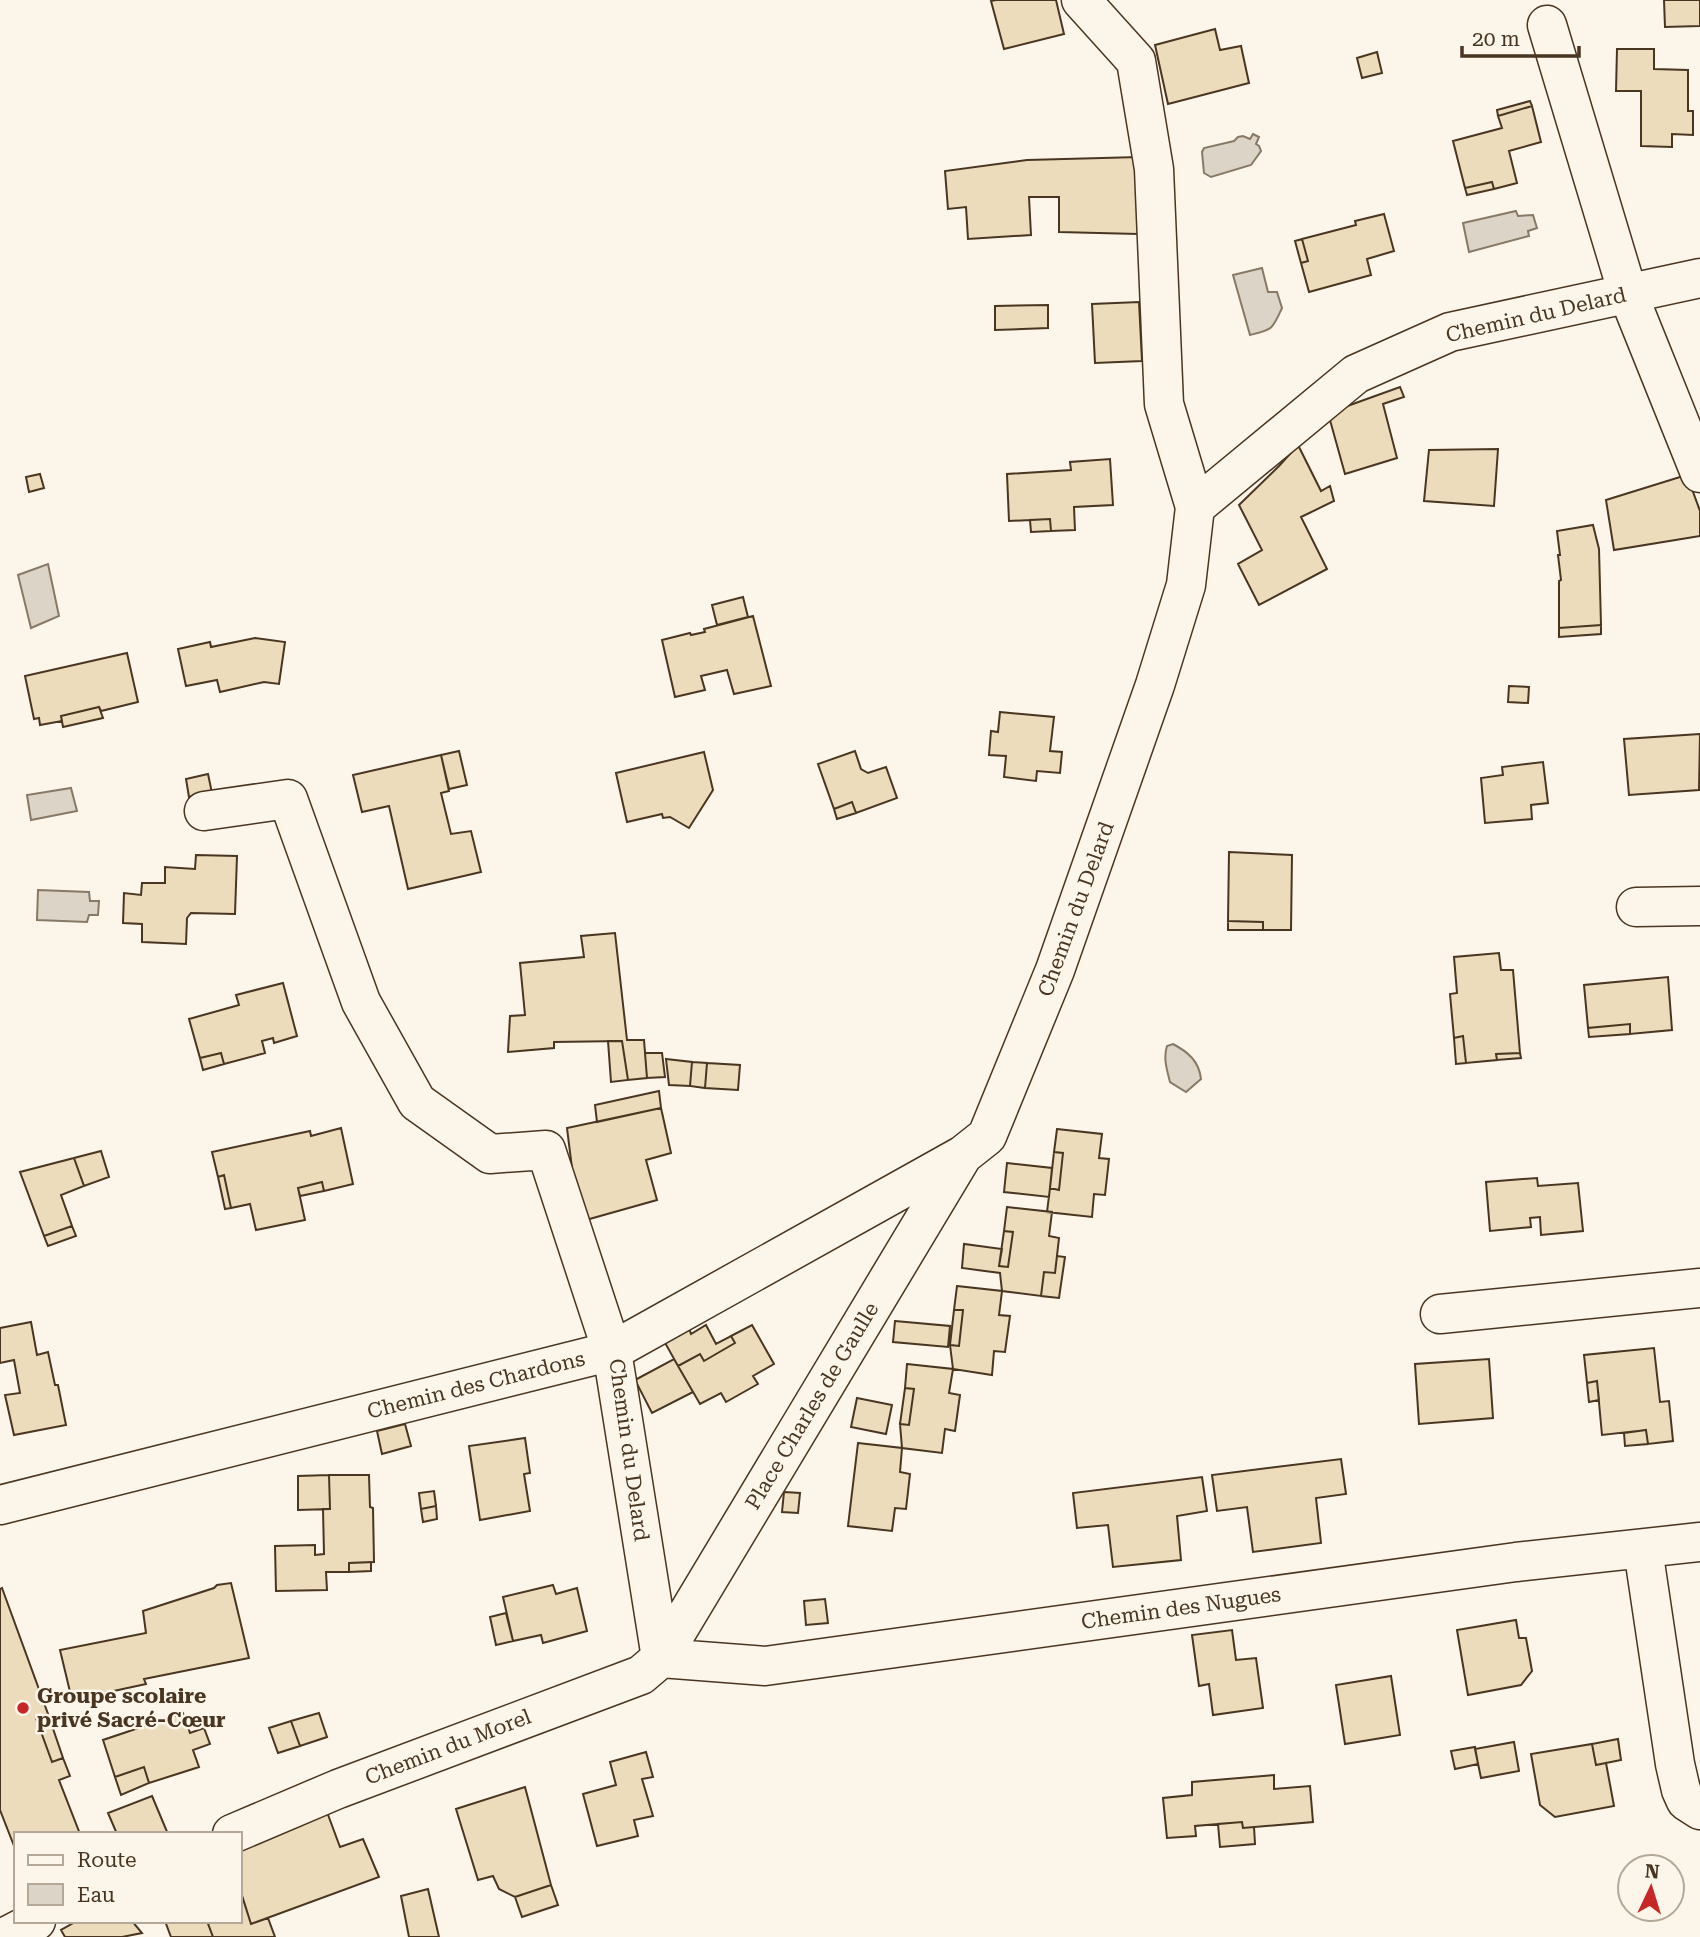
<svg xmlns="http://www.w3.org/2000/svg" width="1700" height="1937" viewBox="0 0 1700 1937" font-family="'Roboto Serif',serif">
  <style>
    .water { fill: #dcd4c6; stroke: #887966; stroke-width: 2 }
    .building { fill: #ecdcbc; stroke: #4a3520; stroke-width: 2 }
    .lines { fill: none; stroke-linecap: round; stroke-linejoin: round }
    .minor-casing { stroke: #4a3520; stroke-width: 41 }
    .minor { stroke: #fbf6e9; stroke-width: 38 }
    .poi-dot { fill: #c62828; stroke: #fbf6e9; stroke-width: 2.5 }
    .labels { text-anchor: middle; stroke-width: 5; stroke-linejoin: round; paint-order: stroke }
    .street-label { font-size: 21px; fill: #4a3520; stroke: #fbf6e9 }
    .poi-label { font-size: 21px; font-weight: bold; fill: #4a3520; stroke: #fbf6e9; text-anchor: start }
  </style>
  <rect width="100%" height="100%" fill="#fbf6e9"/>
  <path class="water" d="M1253 134 1259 137 1256 144 1259 146 1261 151 1251 165 1211 177 1204 173 1202 152 1204 148 1234 141 1238 137 1243 136 1250 139Z
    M1516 211 1518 216 1533 215 1537 228 1528 231 1529 236 1469 252 1463 223Z
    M1262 268 1268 292H1277L1282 308C1272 330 1273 329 1250 335L1233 275Z
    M48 564 59 616 31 628 18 575Z
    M71 788 77 811 31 820 27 795Z
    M38 890 89 892 90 901H99L98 915H89L87 922 37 920Z
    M1173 1044C1188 1052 1199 1061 1201 1079L1186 1092 1170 1082C1167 1070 1163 1058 1167 1046Z"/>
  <path class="building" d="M996 0H1056L1064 34 1004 49 991 1Z
    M1664 0H1700V26L1665 27Z
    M1215 29 1220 50 1241 46 1249 83 1168 104 1155 45Z
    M1617 49H1654V69L1688 70V111H1693V135L1672 134V147L1641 146V91H1616Z
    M1377 52 1382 73 1362 78 1357 58Z
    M1530 101 1532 106 1498 116 1497 110Z
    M1532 106 1541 142 1509 151 1517 183 1494 189 1492 182 1465 188 1453 141 1502 128 1498 116Z
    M1139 157 1138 234 1059 232V197H1029L1031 235 968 239 966 207 948 209 945 171 1027 160Z
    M1492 182 1494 189 1467 195 1465 188Z
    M1384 214 1394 251 1367 259 1371 275 1309 292 1301 263 1308 261 1302 239 1356 225 1355 221Z
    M1302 239 1308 261 1301 263 1295 241Z
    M1139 302 1142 361 1095 363 1092 304Z
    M1048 305V328L995 330V306Z
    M1400 387 1404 397 1383 404 1397 458 1345 474 1328 413Z
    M1298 445 1321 491 1330 486 1334 501 1301 517 1327 569 1259 605 1238 564 1262 550 1239 505 1279 466Z
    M1498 449 1494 506 1424 501 1429 450Z
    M1110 459 1113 505 1074 507 1075 530 1051 531 1050 519 1009 521 1007 474 1071 470 1070 462Z
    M40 474 44 488 29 492 26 477Z
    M1680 477H1685L1689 481 1700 511V536L1614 550 1606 500Z
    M1050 519 1051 531 1031 532 1030 520Z
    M1593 525 1599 549 1601 625 1559 628V581L1561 580 1558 555H1560L1557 531Z
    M743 597 748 617 717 625 712 605Z
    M753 616 771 686 734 694 727 670 701 676 705 690 675 697 662 640 690 633 691 635 705 632 704 629Z
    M1601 625V634L1559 637V628Z
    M255 638 285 642 279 684 264 682 220 692 217 680 186 686 178 649 210 642 211 647Z
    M127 653 138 702 101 711 99 707 61 716 62 721 40 725 39 718 34 719 25 676Z
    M1509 686 1529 687 1528 703 1508 702Z
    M99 707 103 718 63 727 61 716Z
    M1000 712 1054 717 1050 751 1062 752 1060 773 1037 771 1036 781 1004 777 1006 756 989 755 991 731 998 732Z
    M1700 734 1699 790 1629 795 1624 739Z
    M459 751 467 785 449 789 441 755Z
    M855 751 861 769 868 773 886 767 897 798 856 813 852 802 834 809 818 764Z
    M704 752 713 790 689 828 670 817 663 818 662 814 627 822 616 773Z
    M441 755 449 791 441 793 451 834 471 831 481 872 408 889 389 806 362 812 353 775Z
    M1543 762 1548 803 1531 805 1532 819 1485 823 1481 778 1503 775 1502 767Z
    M208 774 212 793 189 797 186 779Z
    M852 802 856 813 837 819 834 809Z
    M1229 852 1292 855 1291 930H1263V922L1228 921Z
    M196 855 237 856 235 914 191 913 187 918 186 944 142 942V924L123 923 124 893 141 895 142 883H165V867L195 869Z
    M1228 921 1263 922V930H1228Z
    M615 933 627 1040H644L647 1078 628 1080 622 1041 554 1042V1048L508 1052 510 1016 525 1015 520 963 584 957 581 936Z
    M1499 953 1501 970H1513L1520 1053 1496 1054 1497 1060 1466 1063 1463 1036 1454 1038 1450 994 1457 993 1454 957Z
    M1668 977 1672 1030 1630 1034V1024L1588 1028 1584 985Z
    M283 983 297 1036 274 1043 273 1038 262 1041 265 1053 224 1064 221 1053 200 1058 189 1019 239 1005 236 995Z
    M1630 1024V1034L1589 1037 1588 1028Z
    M1463 1036 1466 1063 1456 1064 1454 1038Z
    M608 1041H622L628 1080 611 1082Z
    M221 1053 224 1064 203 1070 200 1058Z
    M645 1053H662L665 1077 647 1078Z
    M1520 1053 1521 1058 1497 1060 1496 1054Z
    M666 1059 692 1062 690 1086 669 1085Z
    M692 1062 707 1063 705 1088 690 1086Z
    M707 1063 740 1065 738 1090 705 1088Z
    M659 1091 661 1108 597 1122 595 1105Z
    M661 1108 671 1153 646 1160 657 1200 586 1220 573 1176 567 1128Z
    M341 1128 353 1184 324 1191 322 1182 298 1188 305 1220 256 1230 250 1204 231 1208 224 1175 218 1177 212 1152 310 1131 311 1136Z
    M1057 1129 1102 1134 1099 1158 1109 1159 1105 1195 1094 1194 1092 1217 1047 1212 1050 1188 1059 1190 1063 1153 1054 1152Z
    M101 1151 109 1177 84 1186 74 1158Z
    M1054 1152 1063 1153 1059 1190 1050 1188Z
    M74 1158 84 1186 61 1195 72 1226 44 1236 20 1172Z
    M1007 1163 1052 1168 1049 1197 1004 1192Z
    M224 1175 231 1208 225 1209 218 1177Z
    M1537 1178 1538 1186 1578 1183 1583 1231 1541 1235 1540 1217 1530 1218 1531 1227 1490 1231 1486 1182Z
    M322 1182 324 1191 300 1196 298 1188Z
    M1007 1207 1052 1212 1049 1236 1059 1238 1055 1273 1044 1272 1041 1296 1002 1291 1000 1273 962 1268 964 1244 1002 1249 999 1266 1008 1267 1013 1232 1004 1231Z
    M72 1226 76 1236 48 1246 44 1236Z
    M1004 1231 1013 1232 1008 1267 999 1266Z
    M1057 1256 1065 1257 1059 1298 1041 1296 1044 1272 1055 1273Z
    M957 1286 1002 1291 999 1315 1010 1316 1005 1352 994 1351 992 1375 953 1369 950 1345 959 1346 963 1310H954Z
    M954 1310H963L959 1346 950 1345Z
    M895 1321 950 1326 948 1347 893 1342Z
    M31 1322 37 1355 48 1352 55 1385H58L66 1425 14 1435 5 1395 20 1393 14 1360 0 1363V1328Z
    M706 1325 716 1344 731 1336 735 1343 704 1361 700 1354 678 1366 664 1341 689 1328 691 1334Z
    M752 1325 774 1364 753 1376 758 1384 726 1402 721 1393 700 1404 678 1366 700 1354 704 1361 735 1343 731 1336Z
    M1654 1348 1660 1402 1669 1401 1673 1441 1648 1444 1646 1430 1602 1435 1597 1381 1587 1383 1584 1355Z
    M674 1359 693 1392 652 1413 635 1380Z
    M1489 1359 1493 1418 1419 1424 1415 1364Z
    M907 1364 953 1369 949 1393 960 1395 955 1431 945 1429 942 1453 902 1448 900 1424 909 1425 914 1389 905 1388Z
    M1597 1381 1599 1400 1589 1402 1587 1383Z
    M905 1388 914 1389 909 1425 900 1424Z
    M857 1398 892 1405 886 1434 851 1427Z
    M405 1424 411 1446 382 1454 377 1431Z
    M1646 1430 1648 1444 1625 1446 1624 1433Z
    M525 1438 530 1473 524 1474 530 1511 480 1520 469 1446Z
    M858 1443 902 1448 900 1472 910 1474 906 1509 895 1508 892 1531 848 1526Z
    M1341 1459 1346 1494 1316 1498 1321 1543 1253 1552 1247 1507 1217 1511 1212 1475Z
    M329 1475H369L370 1507 373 1508 374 1562 349 1563V1572H326L327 1590 276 1591 275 1546 315 1545V1555L324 1554 323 1509H330Z
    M329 1475 330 1509 298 1510V1476Z
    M1202 1477 1207 1511 1177 1516 1181 1560 1113 1567 1108 1525 1077 1528 1073 1493Z
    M434 1491 436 1506 421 1509 419 1493Z
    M784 1492 800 1493 798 1513 782 1512Z
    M436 1506 437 1519 423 1522 421 1509Z
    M371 1562V1571L349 1572V1563Z
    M231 1583 249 1658 144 1679 146 1684 72 1700 60 1650 146 1633 143 1611 214 1588 217 1585Z
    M553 1585 556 1594 577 1588 587 1631 543 1643 541 1635 513 1641 503 1597Z
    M2 1588 48 1714 36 1718 52 1762 63 1758 70 1776 59 1780 80 1834H16V1851L0 1810V1589Z
    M825 1599 828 1623 806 1625 804 1601Z
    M506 1613 513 1641 496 1645 490 1617Z
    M1516 1620 1519 1638H1526L1532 1671 1521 1685 1468 1695 1457 1630Z
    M1232 1630 1236 1660 1256 1658 1263 1708 1213 1715 1209 1684 1199 1686 1192 1635Z
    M1391 1676 1400 1735 1345 1744 1336 1685Z
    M183 1713 190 1733 204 1728 210 1744 193 1750 199 1767 149 1783 144 1767 115 1777 103 1740Z
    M319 1713 327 1737 300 1746 291 1721Z
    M48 1714 63 1758 52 1762 36 1718Z
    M291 1721 300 1746 278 1753 269 1728Z
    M1618 1739 1621 1760 1596 1765 1592 1744Z
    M1514 1742 1519 1771 1481 1778 1475 1749Z
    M1592 1744 1596 1765 1606 1763 1614 1806 1555 1817 1540 1805 1531 1754Z
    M1475 1747 1478 1764 1455 1769 1451 1751Z
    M646 1752 653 1777 642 1779 653 1816 634 1820 638 1836 597 1846 583 1794 616 1785 610 1762Z
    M144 1767 149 1783 121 1795 115 1777Z
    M1274 1775V1789L1310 1786 1313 1822 1243 1828 1242 1822 1195 1826 1196 1836 1167 1838 1163 1798 1192 1795V1782Z
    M525 1787 551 1885 515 1897 499 1889 493 1876 478 1880 456 1809Z
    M152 1796 168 1834H117L108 1813Z
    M327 1812 340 1847 363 1839 379 1877 251 1924 240 1889V1850Z
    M1242 1822 1243 1828 1254 1827 1255 1844 1220 1847 1218 1824Z
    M551 1885 558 1905 522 1917 515 1897Z
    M428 1889 439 1937H409L401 1896Z
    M243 1899 251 1924 268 1918 275 1937H213L207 1921H240V1900Z
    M77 1921H132L142 1933 122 1937H65L61 1930Z
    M165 1921H207L213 1937H171Z"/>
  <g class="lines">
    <defs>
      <path id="minor" d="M1547 25 1628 294 1700 473
        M1195 507 1356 374 1450 332 1700 278
        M1636 907 1700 906
        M1440 1314 1700 1288
        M0 1505 612 1351 546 1150 490 1154 417 1102 361 1002 288 799 204 811
        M1643 1549 1675 1764 1681 1790 1686 1801 1700 1810
        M661 1658 612 1351 963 1155 987 1136 1055 970 1155 685 1186 585 1195 507 1164 404 1154 169 1136 61 1081 0
        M661 1658 765 1666 1516 1562 1700 1542
        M232 1834 338 1789 641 1675 661 1658 963 1155
        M5 1937 36 1921"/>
    </defs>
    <use href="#minor" class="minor-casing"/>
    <use href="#minor" class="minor"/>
  </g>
  <circle class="poi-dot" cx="23" cy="1708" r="7"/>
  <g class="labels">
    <g class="street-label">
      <text transform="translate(1536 315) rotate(-13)" y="7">Chemin du Delard</text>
      <text transform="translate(1076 909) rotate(-70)" y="7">Chemin du Delard</text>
      <text transform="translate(476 1385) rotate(-14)" y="7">Chemin des Chardons</text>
      <text transform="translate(812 1406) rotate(-59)" y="7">Place Charles de Gaulle</text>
      <text transform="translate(629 1450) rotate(82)" y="7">Chemin du Delard</text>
      <text transform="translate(1181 1608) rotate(-8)" y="7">Chemin des Nugues</text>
      <text transform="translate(448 1747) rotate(-21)" y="7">Chemin du Morel</text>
    </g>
    <g class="poi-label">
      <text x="37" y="1703">Groupe scolaire<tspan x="37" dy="24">privé Sacré-Cœur</tspan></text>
    </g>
  </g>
  <rect x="14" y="1832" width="228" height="91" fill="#fbf6e9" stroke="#b4a999" stroke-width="2"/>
  <rect x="28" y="1855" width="35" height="10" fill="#fbf6e9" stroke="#b4a999" stroke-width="2"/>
  <text x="77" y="1867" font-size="21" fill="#4a3520">Route</text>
  <rect x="28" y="1884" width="35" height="21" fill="#dcd4c6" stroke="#b4a999" stroke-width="2"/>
  <text x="77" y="1902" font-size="21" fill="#4a3520">Eau</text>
  <g transform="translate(1651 1888) rotate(4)"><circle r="33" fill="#fbf6e9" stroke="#b4a999" stroke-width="2"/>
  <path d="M0-5L12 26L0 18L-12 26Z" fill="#c62828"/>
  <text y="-10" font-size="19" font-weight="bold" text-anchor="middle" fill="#4a3520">N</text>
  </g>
  <path d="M1462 46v10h117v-10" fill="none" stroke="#4a3520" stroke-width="3.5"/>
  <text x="1472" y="46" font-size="21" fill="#4a3520" stroke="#fbf6e9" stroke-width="5" paint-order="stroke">20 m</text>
</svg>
